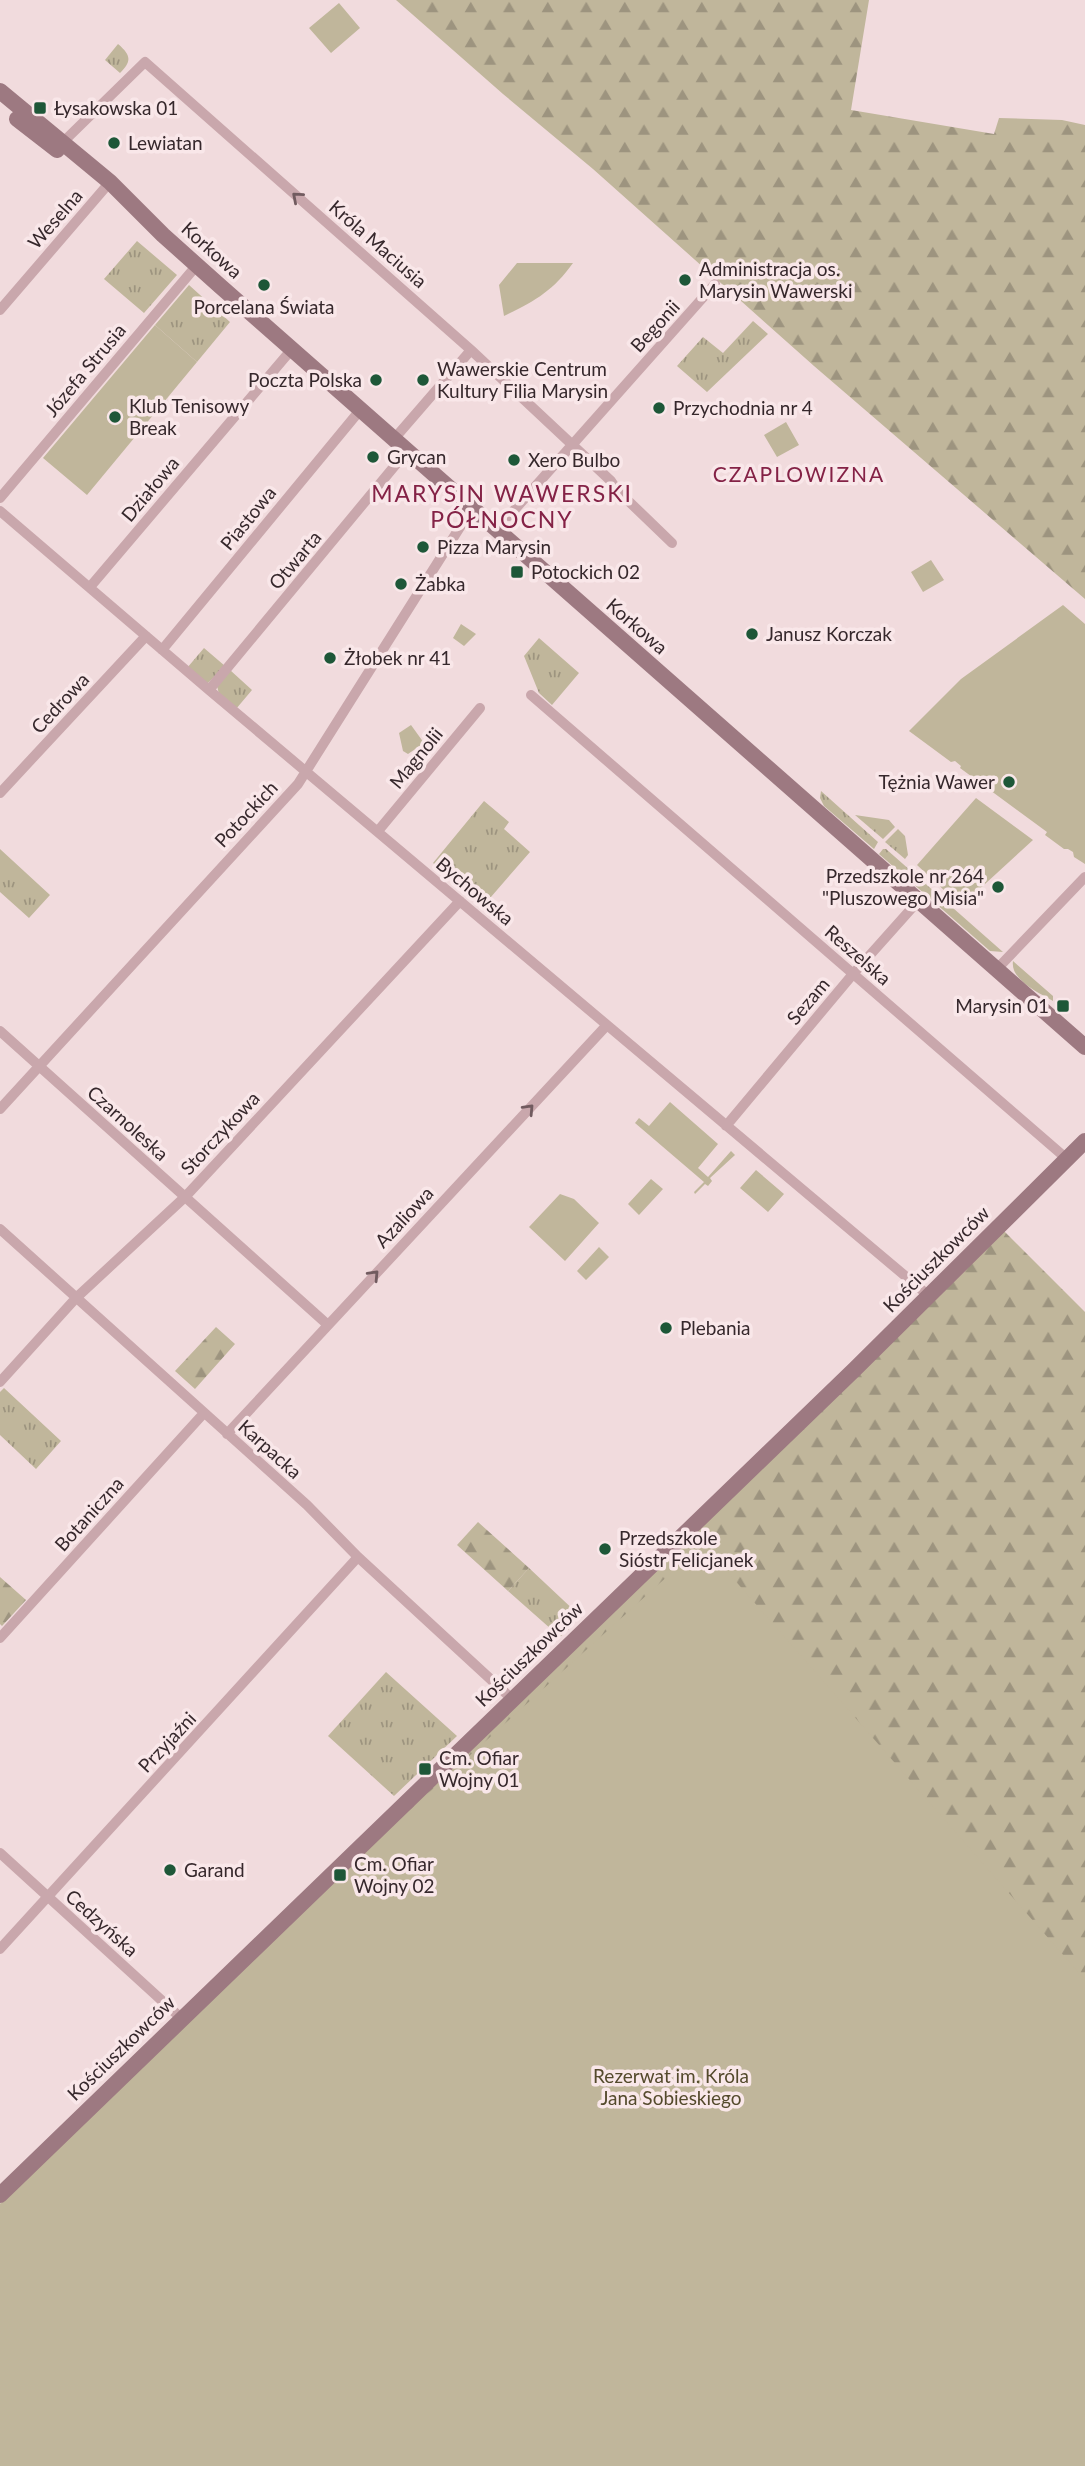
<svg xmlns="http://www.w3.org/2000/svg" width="1085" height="2466" viewBox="0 0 1085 2466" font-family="Lato,sans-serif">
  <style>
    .grass { fill: url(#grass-tufts) }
    .forest { fill: url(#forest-firs) }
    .green { fill: #c0b69b }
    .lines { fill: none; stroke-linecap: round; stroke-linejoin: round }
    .street { stroke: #c9a7ac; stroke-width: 10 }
    .secondary { stroke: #9d7981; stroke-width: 16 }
    .oneway { stroke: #715b5f }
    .poi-dot { fill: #1e5738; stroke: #f9e7e9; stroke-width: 2.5 }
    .labels { text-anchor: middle; stroke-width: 7; stroke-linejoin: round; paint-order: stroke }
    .poi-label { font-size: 19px; fill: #36282c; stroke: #f9e7e9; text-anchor: start }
    .street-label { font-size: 19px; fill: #36282c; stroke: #f9e7e9 }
    .park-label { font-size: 19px; fill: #544a2c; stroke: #f9e7e9 }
    .neighbourhood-label { font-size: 21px; letter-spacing: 2px; fill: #842246; stroke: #f9e7e9 }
    .quarter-label { font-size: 23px; letter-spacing: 2px; fill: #842246; stroke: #f9e7e9 }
  </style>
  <defs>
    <pattern id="grass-tufts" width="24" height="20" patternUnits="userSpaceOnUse" patternTransform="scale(1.75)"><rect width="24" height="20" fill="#c0b69b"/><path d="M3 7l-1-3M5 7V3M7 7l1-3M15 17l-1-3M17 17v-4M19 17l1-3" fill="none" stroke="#9d947f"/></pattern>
    <pattern id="forest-firs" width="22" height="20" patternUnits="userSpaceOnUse" patternTransform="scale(1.75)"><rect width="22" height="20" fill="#c0b69b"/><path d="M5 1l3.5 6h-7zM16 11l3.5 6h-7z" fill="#9d947f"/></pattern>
  </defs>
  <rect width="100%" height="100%" fill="#f1dbdd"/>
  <path class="grass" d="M118 44C131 55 132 61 120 73L105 60Z
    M137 241 177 275 144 313 104 279Z
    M189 285 230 322 197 362 155 325Z
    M753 321 768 334 707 392 677 366 703 337 723 353Z
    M539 638 579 673 552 705 539 693 524 656Z
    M204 648 225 666 207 684 187 668Z
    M230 670 252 690 236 709 219 694 217 686Z
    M821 791 878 842 874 849 824 806 820 798Z
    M484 801 509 822 504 829 530 852 484 905 433 863Z
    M855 815 889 820 895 827 883 839Z
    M898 829 905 836 908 855 905 859 885 842Z
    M0 849 50 895 29 918 0 892Z
    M883 849H886L1003 952 990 951 879 854Z
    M1013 961 1053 996V1001C1039 993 1010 980 1013 961Z
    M4 1388 61 1441 36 1469 0 1435V1392Z
    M529 1568 578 1614 566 1626 569 1629 560 1637 508 1591Z
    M386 1672 457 1736 394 1796 328 1736Z"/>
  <path class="forest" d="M396 0H869L851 110 994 134 999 118 1062 120 1085 125V599L814 366 593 169 503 94Z
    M1004 1231 1085 1312V2466H0V2204Z
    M216 1327 235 1344 195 1389 175 1371Z
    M478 1522 529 1568 508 1591 457 1545Z
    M0 1577 26 1600 2 1626 0 1624Z"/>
  <path class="green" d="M339 3 360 28 331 53 309 28Z
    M517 263H573C553 291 535 301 504 316L499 285Z
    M155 325 197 362 87 495 43 458Z
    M786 422 799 445 777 457 764 435Z
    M931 560 944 580 923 592 911 572Z
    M1063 605 1085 624V864L1074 857 1073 852 1068 849H1064L1045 835 1047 832 960 768 961 766 955 761 951 762 909 731 961 679Z
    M461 624 476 634 464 646 453 638Z
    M411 725 424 743 408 754 403 751 399 733Z
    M976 798 1033 840 961 906 917 865Z
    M670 1102 718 1144 698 1168 708 1177 731 1151 735 1155 710 1178 712 1181 708 1186 705 1184 695 1194 694 1192 704 1182 635 1123 639 1118 649 1126Z
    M756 1170 784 1194 768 1212 740 1188Z
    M651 1179 663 1189 639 1215 628 1204Z
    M560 1194 574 1199 599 1223 565 1261 529 1227Z
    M599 1247 609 1257 586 1280 577 1271Z
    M703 1544 1085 1980V2466H0V2204L349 1865Z"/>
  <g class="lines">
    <path class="street" d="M59 146 145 62 471 350 611 481 617 490 672 543
      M0 310 110 182
      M394 439 471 350
      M0 498 197 265
      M0 511 209 690 929 1296
      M509 516 715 284
      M90 587 292 349
      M162 650 361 409
      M209 690 407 451
      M531 695 1067 1159
      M0 793 146 636
      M378 831 480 708
      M996 970 1085 877
      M0 1031 328 1325
      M0 1109 298 784 472 508
      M726 1126 853 974 919 900
      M0 1229 307 1505 358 1557 512 1699
      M0 1382 76 1298 185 1197 460 901
      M227 1434 607 1025
      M0 1638 204 1413
      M0 1853 181 2018
      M0 1949 358 1557"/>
    <path class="secondary" d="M0 91 110 182 163 235 220 286 1085 1047
      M17 119 57 150
      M0 2195 855 1369 1085 1141"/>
  </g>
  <defs><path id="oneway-chevron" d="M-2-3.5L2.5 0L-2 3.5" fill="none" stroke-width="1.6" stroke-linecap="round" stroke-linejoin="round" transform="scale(1.75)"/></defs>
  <g class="oneway">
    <use href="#oneway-chevron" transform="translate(297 197) rotate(-139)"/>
    <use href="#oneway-chevron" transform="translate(529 1109) rotate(-47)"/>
    <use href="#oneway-chevron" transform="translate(374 1275) rotate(-47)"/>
  </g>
  <g class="poi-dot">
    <rect x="33" y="101" width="14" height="14" rx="3.5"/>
    <circle cx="114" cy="143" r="7"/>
    <circle cx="685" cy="280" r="7"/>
    <circle cx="264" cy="285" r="7"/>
    <circle cx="376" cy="380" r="7"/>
    <circle cx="423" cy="380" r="7"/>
    <circle cx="659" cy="408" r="7"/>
    <circle cx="115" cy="417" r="7"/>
    <circle cx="373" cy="457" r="7"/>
    <circle cx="514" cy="460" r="7"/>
    <circle cx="423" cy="547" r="7"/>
    <rect x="510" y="565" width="14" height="14" rx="3.5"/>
    <circle cx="401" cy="584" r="7"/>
    <circle cx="752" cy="634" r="7"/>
    <circle cx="330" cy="658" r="7"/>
    <circle cx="1009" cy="782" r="7"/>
    <circle cx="998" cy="887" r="7"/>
    <rect x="1056" y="999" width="14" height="14" rx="3.5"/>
    <circle cx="666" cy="1328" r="7"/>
    <circle cx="605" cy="1549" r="7"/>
    <rect x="418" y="1762" width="14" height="14" rx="3.5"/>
    <circle cx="170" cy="1870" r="7"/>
    <rect x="333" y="1868" width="14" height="14" rx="3.5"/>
  </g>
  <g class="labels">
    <g class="poi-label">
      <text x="54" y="115">Łysakowska 01</text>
      <text x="128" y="150">Lewiatan</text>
      <text x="699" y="276">Administracja os.<tspan x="699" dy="22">Marysin Wawerski</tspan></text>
      <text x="264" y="314" text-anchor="middle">Porcelana Świata</text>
      <text x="437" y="376">Wawerskie Centrum<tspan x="437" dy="22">Kultury Filia Marysin</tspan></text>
      <text x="362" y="387" text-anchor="end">Poczta Polska</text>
      <text x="129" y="413">Klub Tenisowy<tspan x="129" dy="22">Break</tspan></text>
      <text x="673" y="415">Przychodnia nr 4</text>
      <text x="387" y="464">Grycan</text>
      <text x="528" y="467">Xero Bulbo</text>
      <text x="437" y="554">Pizza Marysin</text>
      <text x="531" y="579">Potockich 02</text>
      <text x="415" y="591">Żabka</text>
      <text x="766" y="641">Janusz Korczak</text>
      <text x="344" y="665">Żłobek nr 41</text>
      <text x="995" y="789" text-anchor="end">Tężnia Wawer</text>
      <text x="984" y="883" text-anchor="end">Przedszkole nr 264<tspan x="984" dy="22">"Pluszowego Misia"</tspan></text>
      <text x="1049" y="1013" text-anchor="end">Marysin 01</text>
      <text x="680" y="1335">Plebania</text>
      <text x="619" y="1545">Przedszkole<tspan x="619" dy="22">Sióstr Felicjanek</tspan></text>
      <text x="439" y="1765">Cm. Ofiar<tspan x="439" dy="22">Wojny 01</tspan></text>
      <text x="354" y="1871">Cm. Ofiar<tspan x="354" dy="22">Wojny 02</tspan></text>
      <text x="184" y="1877">Garand</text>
    </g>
    <g class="street-label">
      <text transform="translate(55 219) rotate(-49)" y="7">Weselna</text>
      <text transform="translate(378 244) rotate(41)" y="7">Króla Maciusia</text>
      <text transform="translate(212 250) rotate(42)" y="7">Korkowa</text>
      <text transform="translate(655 326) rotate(-48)" y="7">Begonii</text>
      <text transform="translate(85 370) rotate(-50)" y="7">Józefa Strusia</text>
      <text transform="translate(150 489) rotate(-50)" y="7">Działowa</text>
      <text transform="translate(248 518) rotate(-51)" y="7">Piastowa</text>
      <text transform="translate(295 560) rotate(-50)" y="7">Otwarta</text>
      <text transform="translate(637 626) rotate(41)" y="7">Korkowa</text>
      <text transform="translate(60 703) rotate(-47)" y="7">Cedrowa</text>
      <text transform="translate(416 758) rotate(-51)" y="7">Magnolii</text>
      <text transform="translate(246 814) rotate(-47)" y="7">Potockich</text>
      <text transform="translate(475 891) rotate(40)" y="7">Bychowska</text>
      <text transform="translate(858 955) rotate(41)" y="7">Reszelska</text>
      <text transform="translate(808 1001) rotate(-50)" y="7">Sezam</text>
      <text transform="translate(128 1123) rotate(42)" y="7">Czarnoleska</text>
      <text transform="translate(220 1133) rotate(-47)" y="7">Storczykowa</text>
      <text transform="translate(404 1217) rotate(-47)" y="7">Azaliowa</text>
      <text transform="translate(936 1259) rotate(-45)" y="7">Kościuszkowców</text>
      <text transform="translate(270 1449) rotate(42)" y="7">Karpacka</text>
      <text transform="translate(89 1514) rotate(-48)" y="7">Botaniczna</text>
      <text transform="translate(529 1654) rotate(-44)" y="7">Kościuszkowców</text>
      <text transform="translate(167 1742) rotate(-47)" y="7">Przyjaźni</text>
      <text transform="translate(102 1923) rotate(42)" y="7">Cedzyńska</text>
      <text transform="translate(121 2048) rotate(-44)" y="7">Kościuszkowców</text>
    </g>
    <g class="park-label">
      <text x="671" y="2083">Rezerwat im. Króla<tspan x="671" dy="22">Jana Sobieskiego</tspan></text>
    </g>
    <g class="neighbourhood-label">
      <text x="799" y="482">CZAPLOWIZNA</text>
    </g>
    <g class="quarter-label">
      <text x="502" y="502">MARYSIN WAWERSKI<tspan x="502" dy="26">PÓŁNOCNY</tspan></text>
    </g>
  </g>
</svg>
